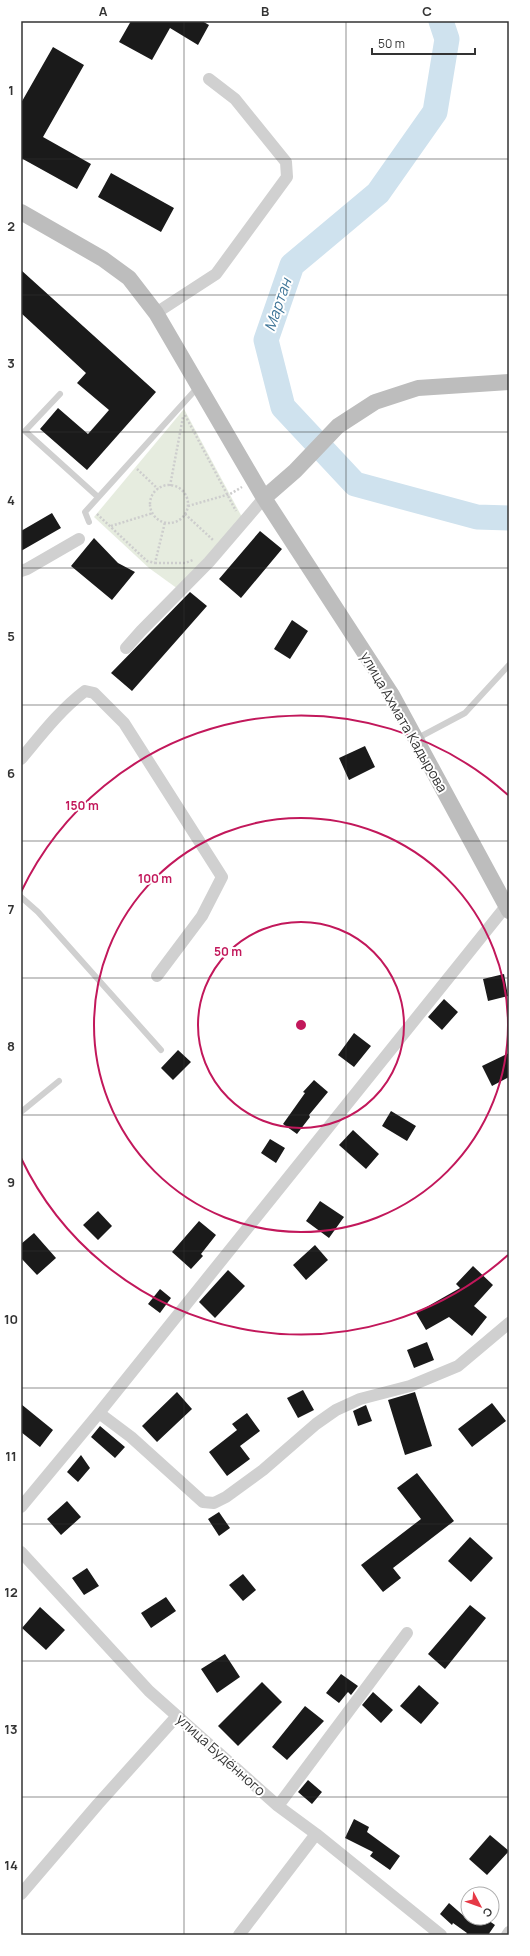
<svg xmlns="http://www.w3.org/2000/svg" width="530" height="1956" viewBox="0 0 530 1956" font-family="Manrope,sans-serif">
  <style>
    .green { fill: #e6ecdf }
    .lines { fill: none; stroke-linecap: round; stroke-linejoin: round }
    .river { stroke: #cfe2ee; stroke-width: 25 }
    .building { fill: #1a1a1a }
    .path { stroke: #cdcdcd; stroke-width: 2.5; stroke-dasharray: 2 2; stroke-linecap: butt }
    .service { stroke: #d0d0d0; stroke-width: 6 }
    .minor { stroke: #d0d0d0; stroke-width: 12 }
    .secondary { stroke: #bdbdbd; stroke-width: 16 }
    .grid { fill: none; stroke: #333; stroke-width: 1; stroke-opacity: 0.55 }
    .ring { fill: none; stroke: #c2185b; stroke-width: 2 }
    .labels { text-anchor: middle; stroke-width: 4; stroke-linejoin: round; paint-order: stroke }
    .street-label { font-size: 14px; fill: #333; stroke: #fff }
    .water-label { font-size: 15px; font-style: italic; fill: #3f7597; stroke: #fff }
    .centre { fill: #c2185b; stroke: #fff; stroke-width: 2 }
    .ring-label { font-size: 12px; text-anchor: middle; font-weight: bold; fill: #c2185b; stroke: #fff; stroke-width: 4; stroke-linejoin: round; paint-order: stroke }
    .neatline { fill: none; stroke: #333; stroke-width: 1.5 }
    .grid-label { font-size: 13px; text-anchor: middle; font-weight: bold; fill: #333 }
  </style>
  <rect width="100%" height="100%" fill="#fff"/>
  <path class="green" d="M184 409 243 519 178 589 149 568 94 517Z"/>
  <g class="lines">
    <path class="river" d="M441 21 447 39 435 112 378 193 292 265 266 340 283 407 355 484 477 517 509 518"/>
  </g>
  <path class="building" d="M131 21H202L209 25 198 45 170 28 152 60 119 42Z
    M53 47 84 65 43 137 91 164 77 189 21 158V103Z
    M111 173 174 208 161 232 98 197Z
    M21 270 156 392 87 470 40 429 58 408 88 434 109 410 77 383 86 373 21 313Z
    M52 513 61 528 21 551V531Z
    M260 531 282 549 241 598 219 579Z
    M94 538 118 563 135 572 112 600 71 566Z
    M190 592 207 606 132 691 111 673Z
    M292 620 308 631 290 659 274 649Z
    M365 746 375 767 349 780 339 758Z
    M504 974 508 996 488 1001 483 979Z
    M444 999 458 1012 442 1030 428 1017Z
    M354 1033 371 1046 354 1067 338 1055Z
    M178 1050 191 1062 173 1080 161 1068Z
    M509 1053V1077L492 1086 482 1066Z
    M314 1080 328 1092 309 1115 310 1117 297 1134 283 1124 305 1093 303 1092Z
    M391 1111 416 1126 407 1141 382 1126Z
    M353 1130 379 1154 366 1169 339 1145Z
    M270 1139 285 1148 276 1163 261 1153Z
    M320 1201 344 1217 329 1238 306 1221Z
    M98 1211 112 1226 98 1240 83 1225Z
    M199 1221 216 1235 201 1254 203 1256 191 1269 172 1252Z
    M34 1233 56 1258 37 1275 21 1258V1244Z
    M315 1245 328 1260 306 1280 293 1265Z
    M473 1266 493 1285 474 1306 487 1317 472 1336 449 1317 426 1330 416 1313 460 1288 456 1284Z
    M228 1270 245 1286 215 1318 199 1302Z
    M160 1289 171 1298 160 1313 148 1304Z
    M427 1342 434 1360 414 1368 407 1350Z
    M303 1390 314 1410 298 1418 287 1398Z
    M177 1392 192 1409 157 1442 142 1426Z
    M415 1392 432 1446 405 1455 388 1400Z
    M492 1403 506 1421 472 1447 458 1429Z
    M21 1404 53 1430 40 1447 21 1432Z
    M366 1405 372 1421 358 1426 353 1411Z
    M247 1413 260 1431 240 1446 250 1459 227 1476 209 1452 237 1430 232 1424Z
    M100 1426 125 1447 115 1458 91 1437Z
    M81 1455 90 1468 78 1482 67 1472Z
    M417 1473 454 1521 393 1568 401 1578 383 1592 361 1565 421 1519 397 1488Z
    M67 1501 81 1517 61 1535 47 1519Z
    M219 1512 230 1528 219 1536 208 1519Z
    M470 1537 493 1558 471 1582 448 1561Z
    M87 1568 99 1586 84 1595 72 1578Z
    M243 1574 256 1590 243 1601 229 1585Z
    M166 1597 176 1611 151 1628 141 1613Z
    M470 1605 486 1618 445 1669 428 1654Z
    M40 1607 65 1630 46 1650 22 1628Z
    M225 1654 240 1677 217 1693 201 1669Z
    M341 1674 358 1686 351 1695 348 1692 339 1703 326 1693Z
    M262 1682 282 1702 238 1746 218 1726Z
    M419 1685 439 1703 421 1724 400 1706Z
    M373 1692 393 1710 381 1723 362 1705Z
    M305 1706 324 1721 287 1760 272 1747Z
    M308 1780 322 1792 312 1804 298 1792Z
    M354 1819 369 1827 367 1832 400 1856 390 1870 370 1856 373 1852 345 1838Z
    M490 1835 509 1851 487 1875 469 1859Z
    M449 1903 473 1924 477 1918H485L495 1925 488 1935H466L467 1933 453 1923 452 1925 440 1914Z"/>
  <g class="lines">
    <path class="path" d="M185 415 236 511
      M137 469 158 489
      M150 504a19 19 0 1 1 38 0a19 19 0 1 1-38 0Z
      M170 486 183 417
      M188 506 230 494 242 487
      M97 514 147 561 155 563 165 522
      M185 514 213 540
      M111 526 153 513
      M155 563H185L193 560"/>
    <path class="service" d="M60 394 25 431 98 497
      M89 522 85 512 198 387
      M416 739 465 713 509 665
      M21 897 38 912 161 1050
      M21 1112 59 1081"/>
    <path class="minor" d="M156 313 216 274 287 177 286 162 235 99 209 79
      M21 571 27 569 79 539
      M126 648 141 631 209 562 264 498
      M21 759C41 735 60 710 85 691L94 693 124 723 222 877 202 916 157 976
      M99 1413 131 1437 203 1502 214 1503 226 1497 263 1470 316 1424 336 1410 360 1399 410 1386 458 1366 509 1323
      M21 1507 99 1413 507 905
      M21 1552 149 1691 278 1806 316 1834 441 1935
      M278 1806 407 1633
      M21 1894 98 1804 177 1716
      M239 1935 316 1834
      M507 1935 509 1932"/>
    <path class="secondary" d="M21 212 103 259 129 278 156 313 264 498 392 695 509 911
      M264 498 295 471 338 426 375 402 418 388 509 382"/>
  </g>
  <path class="grid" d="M184 21V1935M346 21V1935M21 159H509M21 295H509M21 432H509M21 568H509M21 705H509M21 841H509M21 978H509M21 1115H509M21 1251H509M21 1388H509M21 1524H509M21 1661H509M21 1797H509"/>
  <g class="ring">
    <circle cx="301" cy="1025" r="103"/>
    <circle cx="301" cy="1025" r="207"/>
    <path d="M508 1255A310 310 0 0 1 21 1158M21 892A310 310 0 0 1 508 795"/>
  </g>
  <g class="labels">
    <g class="street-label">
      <text transform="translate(404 722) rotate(60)" y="5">улица Ахмата Кадырова</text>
      <text transform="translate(221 1755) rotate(42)" y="5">улица Будённого</text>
    </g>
    <g class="water-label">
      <text transform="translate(278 305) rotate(-71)" y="5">Мартан</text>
    </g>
  </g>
  <circle cx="301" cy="1025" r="6" class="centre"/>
  <g class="ring-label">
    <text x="82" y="810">150 m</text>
    <text x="155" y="883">100 m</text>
    <text x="228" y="956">50 m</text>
  </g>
  <rect width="530" height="1956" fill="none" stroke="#ffffff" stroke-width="44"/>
  <g transform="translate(480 1906) rotate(131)"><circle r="19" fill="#ffffff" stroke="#adadad"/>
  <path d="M0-3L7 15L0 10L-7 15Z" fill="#e63946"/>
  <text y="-6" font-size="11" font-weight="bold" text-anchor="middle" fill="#333333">С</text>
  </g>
  <path d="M372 48v6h103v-6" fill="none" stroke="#333333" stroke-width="2"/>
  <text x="378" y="48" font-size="12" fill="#333333" stroke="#ffffff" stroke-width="3" paint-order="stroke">50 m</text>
  <rect x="22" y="22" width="486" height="1912" class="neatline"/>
  <g class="grid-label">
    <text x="103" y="16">A</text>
    <text x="265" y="16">B</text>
    <text x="427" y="16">C</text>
    <text x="11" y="95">1</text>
    <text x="11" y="231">2</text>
    <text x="11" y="368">3</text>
    <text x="11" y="505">4</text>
    <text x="11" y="641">5</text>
    <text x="11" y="778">6</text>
    <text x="11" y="914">7</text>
    <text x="11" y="1051">8</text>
    <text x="11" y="1187">9</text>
    <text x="11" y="1324">10</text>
    <text x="11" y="1461">11</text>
    <text x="11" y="1597">12</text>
    <text x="11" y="1734">13</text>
    <text x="11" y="1870">14</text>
  </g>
</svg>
